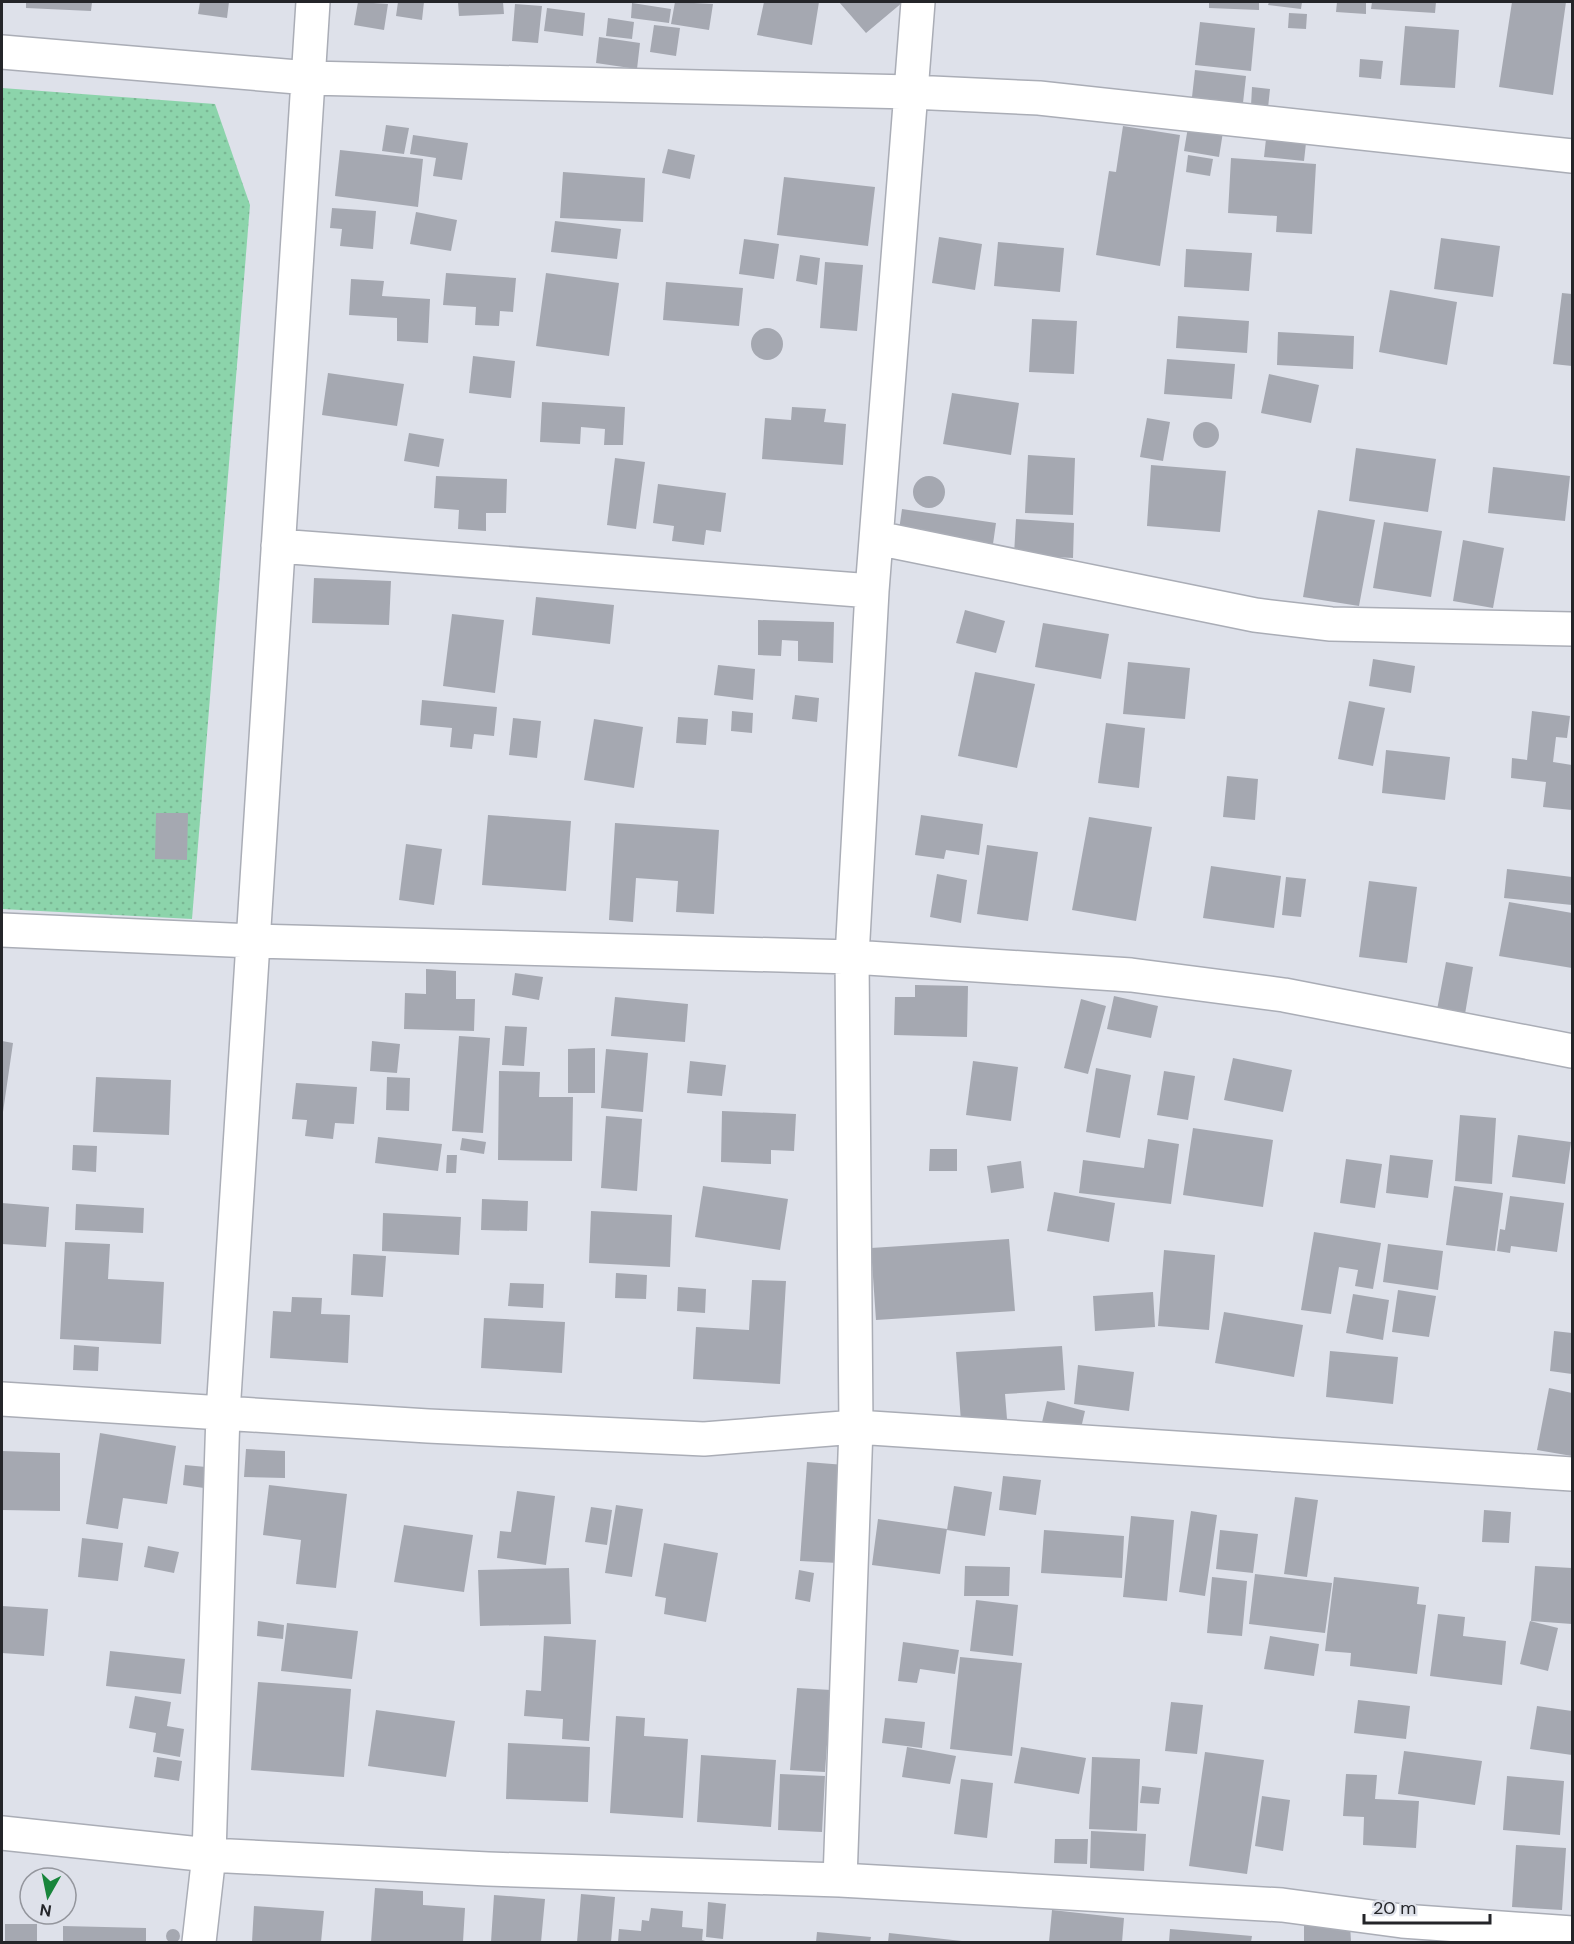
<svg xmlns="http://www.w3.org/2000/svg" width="1574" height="1944" viewBox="0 0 1574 1944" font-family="'DM Sans',sans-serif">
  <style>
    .green { fill: url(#green-dots) }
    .building { fill: #a5a8b1 }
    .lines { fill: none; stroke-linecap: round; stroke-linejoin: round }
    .minor-casing { stroke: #aaadb6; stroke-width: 36 }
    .minor { stroke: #fff; stroke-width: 33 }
  </style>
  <defs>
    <pattern id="green-dots" width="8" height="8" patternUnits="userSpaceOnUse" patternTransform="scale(1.5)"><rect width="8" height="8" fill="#8cd4ab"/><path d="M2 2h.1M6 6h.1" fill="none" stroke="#79b693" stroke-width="1.8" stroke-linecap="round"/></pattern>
  </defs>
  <rect width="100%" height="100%" fill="#dee1ea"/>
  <path class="green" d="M2 88 215 104 250 205 192 919 2 909Z"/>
  <path class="building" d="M26 2H92L91 11 26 8Z
    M200 2H229L227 18 198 14Z
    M358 2 388 4 384 30 354 25Z
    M398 2H424L422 20 396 16Z
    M458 2H503L504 14 459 16Z
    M675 2 713 4 709 30 671 24Z
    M764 2H819L812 45 757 35Z
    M839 2H903L866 33Z
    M1209 2H1259V10L1209 8Z
    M1269 2H1302L1301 9 1268 5Z
    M1337 2H1366V14L1336 12Z
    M1372 2H1436L1435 13 1371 9Z
    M1512 2H1566L1553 95 1499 87Z
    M632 3 671 9 669 23 631 18Z
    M515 4 542 6 538 43 512 41Z
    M547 8 585 13 583 36 544 31Z
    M1289 13 1307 14 1306 29 1288 28Z
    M608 18 634 22 632 39 606 36Z
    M1200 22 1255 28 1251 71 1195 65Z
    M654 25 680 28 676 56 650 52Z
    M1405 26 1459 30 1455 88 1400 85Z
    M599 37 640 43 637 69 596 63Z
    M1360 59 1383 61 1381 79 1359 77Z
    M1195 70 1246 76 1243 103 1192 97Z
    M1252 87 1270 89 1268 108 1251 106Z
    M386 125 409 128 404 154 382 151Z
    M1123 126 1180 135 1160 266 1096 255 1109 171 1116 172Z
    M1188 127 1223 132 1219 157 1184 151Z
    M413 135 468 143 462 180 433 176 436 158 410 154Z
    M1266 139 1306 143 1304 161 1264 157Z
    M668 149 695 155 690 179 662 173Z
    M340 150 423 159 418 207 335 196Z
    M1188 155 1213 159 1210 176 1186 172Z
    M1231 158 1316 164 1312 234 1276 232 1277 216 1228 213Z
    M563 172 645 178 643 222 560 218Z
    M784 177 875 187 868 246 777 235Z
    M332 208 376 211 373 249 340 246 342 229 330 228Z
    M416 212 457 220 451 251 410 244Z
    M555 221 621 229 617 259 551 252Z
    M939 237 982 244 975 290 932 283Z
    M1441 238 1500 246 1493 297 1434 289Z
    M744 239 779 244 774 279 739 274Z
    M998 242 1064 248 1060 292 994 286Z
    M1186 249 1252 253 1249 291 1184 287Z
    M800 255 820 258 817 285 796 281Z
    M825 262 863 265 857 331 820 328Z
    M446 273 516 278 513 312 500 311 499 326 475 325 476 307 443 305Z
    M546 273 619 283 609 356 536 346Z
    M351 279 384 281 382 296 430 299 428 343 397 341V318L349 315Z
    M666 282 743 288 739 326 663 320Z
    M1390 290 1457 302 1447 365 1379 352Z
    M1562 293 1572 294V366L1553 364Z
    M1178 316 1249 321 1247 353 1176 348Z
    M1032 319 1077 321 1074 374 1029 372Z
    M751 344a16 16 0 1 1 32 0a16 16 0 1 1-32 0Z
    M1278 332 1354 336 1353 369 1277 365Z
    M473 356 515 361 511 398 469 393Z
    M1167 359 1235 364 1232 399 1164 394Z
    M328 373 404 384 397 426 322 415Z
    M1269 374 1319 385 1311 423 1261 413Z
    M952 393 1019 403 1011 455 943 444Z
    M542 402 625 407 623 445H604L605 429 581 427 580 444 540 442Z
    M792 407 826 409 824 422 846 424 843 465 762 459 765 418 791 420Z
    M1147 418 1170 422 1163 461 1140 457Z
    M1193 435a13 13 0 1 1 26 0a13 13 0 1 1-26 0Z
    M409 433 444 439 439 467 404 461Z
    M1356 448 1436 459 1428 512 1349 501Z
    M1028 455 1075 458 1073 515 1025 513Z
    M615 458 645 462 636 529 607 525Z
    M1151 465 1226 471 1220 532 1147 526Z
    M1493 467 1570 476 1565 521 1488 513Z
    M436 476 507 479 506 513H486V531L458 529 459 510 434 508Z
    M913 492a16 16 0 1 1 32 0a16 16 0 1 1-32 0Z
    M658 484 726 493 721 532 706 530 704 545 672 541 674 526 653 523Z
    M902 509 996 523 992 551 898 537Z
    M1318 510 1375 520 1359 606 1303 597Z
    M1016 519 1074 523 1073 558 1014 555Z
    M1384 522 1442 531 1431 597 1373 588Z
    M1463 540 1504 548 1493 608 1453 601Z
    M314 578 391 581 389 625 312 623Z
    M536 597 614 605 610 644 532 635Z
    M965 610 1005 621 996 653 956 643Z
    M452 614 504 620 495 693 443 686Z
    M758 620 834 622 833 663 798 661V641L782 640 781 656 758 655Z
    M1043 623 1109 634 1101 679 1035 667Z
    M1373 659 1415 666 1411 693 1369 686Z
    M1128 662 1190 668 1185 719 1123 714Z
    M718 665 755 669 753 700 714 695Z
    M975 672 1035 684 1017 768 958 756Z
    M795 695 819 698 817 722 792 719Z
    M422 700 497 707 494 736 474 734 472 749 450 747 452 728 420 725Z
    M1349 701 1385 708 1373 766 1338 759Z
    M732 711 753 713 752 733 731 731Z
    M1532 711 1570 716 1567 738 1556 737 1553 762 1572 765V810L1543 807 1546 782 1511 778 1512 758 1527 760Z
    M678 717 708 719 706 745 676 743Z
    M513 718 541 721 537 758 509 755Z
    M594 719 643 727 634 788 584 780Z
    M1106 723 1145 728 1139 788 1098 783Z
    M1386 750 1450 757 1445 800 1382 793Z
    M1227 776 1258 779 1255 820 1223 817Z
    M156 813H188L187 860 155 859Z
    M488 815 571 821 566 891 482 885Z
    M921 815 983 824 979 855 946 850 944 859 915 855Z
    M1089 817 1152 827 1136 921 1072 910Z
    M615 823 719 830 714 914 676 912 678 881 636 878 633 922 609 920Z
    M406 844 442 849 434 905 399 900Z
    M987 845 1038 852 1028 921 977 914Z
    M1211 866 1281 876 1274 928 1203 918Z
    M1507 869 1572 877V905L1504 898Z
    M937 874 967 880 961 923 930 917Z
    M1286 877 1306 879 1301 917 1282 915Z
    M1369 881 1417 887 1407 963 1359 957Z
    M1509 902 1572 913V968L1499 956Z
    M1446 962 1473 967 1464 1020 1436 1015Z
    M426 969 456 971V999H475L474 1031 404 1029 405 993 426 994Z
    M515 973 543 977 539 1000 512 995Z
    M915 985 968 986 967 1037 894 1035 895 997H915Z
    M1114 996 1158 1006 1151 1038 1107 1029Z
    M615 997 688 1004 685 1042 611 1036Z
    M1081 999 1106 1006 1088 1074 1064 1068Z
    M505 1026 527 1027 524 1066 502 1065Z
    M459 1036 490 1038 483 1133 452 1131Z
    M2 1041 13 1043 3 1112H2Z
    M372 1041 400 1044 397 1073 370 1071Z
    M595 1048V1093H568V1049Z
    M606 1049 648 1053 643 1112 601 1108Z
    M1233 1058 1292 1070 1283 1112 1224 1100Z
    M690 1061 726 1065 722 1096 687 1093Z
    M973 1061 1018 1067 1011 1121 966 1115Z
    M1096 1068 1131 1075 1120 1138 1086 1132Z
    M499 1071 540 1072 539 1097H573L572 1161 498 1160Z
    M1164 1071 1195 1076 1188 1120 1157 1115Z
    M96 1077 171 1080 169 1135 93 1132Z
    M387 1077 410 1078 409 1111 386 1110Z
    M296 1083 357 1087 354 1124 335 1123 333 1139 305 1136 307 1120 292 1119Z
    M722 1111 796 1114 794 1151 771 1150V1164L721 1162Z
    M1460 1115 1496 1118 1492 1184 1455 1181Z
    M606 1116 642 1119 637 1191 601 1188Z
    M1193 1128 1273 1140 1263 1207 1183 1195Z
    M1518 1135 1571 1142 1565 1184 1512 1177Z
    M378 1137 442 1144 438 1171 375 1163Z
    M462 1138 486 1142 484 1154 460 1150Z
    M1148 1139 1179 1144 1171 1204 1079 1193 1083 1160 1144 1168Z
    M73 1145 97 1146 96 1172 72 1170Z
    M930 1149H957V1171H929Z
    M447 1155H457L456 1173H446Z
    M1390 1155 1433 1160 1428 1198 1386 1193Z
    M1346 1159 1382 1164 1375 1208 1340 1203Z
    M1021 1161 1024 1188 991 1193 987 1166Z
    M703 1186 788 1199 780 1250 695 1237Z
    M1454 1186 1503 1193 1495 1251 1446 1245Z
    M1054 1192 1115 1203 1109 1242 1047 1231Z
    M1510 1196 1564 1203 1557 1252 1511 1246 1510 1253 1497 1251 1500 1229 1505 1230Z
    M482 1199 528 1201 527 1231 481 1230Z
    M2 1203 49 1207 46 1247 2 1244Z
    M76 1204 144 1208 143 1233 75 1230Z
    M591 1211 672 1215 670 1267 589 1263Z
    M383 1213 461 1217 459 1255 382 1251Z
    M1314 1232 1381 1243 1373 1289 1355 1286 1358 1270 1339 1267 1331 1314 1301 1310Z
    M1009 1239 1015 1311 876 1320 871 1248Z
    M65 1242 110 1244 108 1279 164 1282 161 1344 60 1339Z
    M1388 1244 1443 1251 1438 1290 1383 1282Z
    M1164 1250 1215 1255 1209 1330 1158 1326Z
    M353 1254 386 1256 383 1297 351 1295Z
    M616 1273 647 1275 646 1299 615 1298Z
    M752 1280 786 1281 780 1384 693 1379 696 1327 749 1330Z
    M510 1283 544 1284 543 1308 508 1306Z
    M678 1287 706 1289 705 1313 677 1311Z
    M1398 1290 1436 1296 1429 1337 1392 1332Z
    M1153 1292 1155 1327 1095 1331 1093 1296Z
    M1353 1294 1389 1300 1383 1340 1346 1333Z
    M292 1297 322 1298 321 1314 350 1315 348 1363 270 1358 273 1311 291 1312Z
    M1224 1312 1303 1325 1294 1377 1215 1363Z
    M484 1318 565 1322 562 1373 481 1368Z
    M1554 1331 1572 1333V1374L1550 1371Z
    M74 1345 99 1347 98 1371 73 1370Z
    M1062 1346 1065 1390 1005 1394 1007 1419 961 1422 956 1352Z
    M1330 1351 1398 1357 1393 1404 1326 1397Z
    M1078 1365 1134 1372 1129 1411 1074 1404Z
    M1549 1388 1572 1393V1456L1537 1450Z
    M1047 1401 1085 1411 1078 1441 1040 1431Z
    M100 1433 176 1446 167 1504 123 1498 118 1529 86 1524Z
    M246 1449 285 1451V1478L244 1477Z
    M2 1451 60 1453V1511L2 1510Z
    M807 1462 845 1465 838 1563 800 1561Z
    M185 1465 206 1467 204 1488 183 1485Z
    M1003 1476 1041 1480 1036 1515 999 1510Z
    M269 1485 347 1494 336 1588 296 1584 301 1540 263 1535Z
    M954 1486 992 1492 985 1536 947 1530Z
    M517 1491 555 1496 546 1565 497 1558 500 1531 511 1532Z
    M1295 1497 1318 1500 1307 1577 1284 1574Z
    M616 1505 643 1509 632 1577 605 1573Z
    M591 1507 612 1510 607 1545 585 1542Z
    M1484 1510 1511 1512 1509 1543 1482 1542Z
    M1191 1511 1217 1515 1205 1596 1179 1592Z
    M1131 1516 1174 1520 1167 1601 1123 1597Z
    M878 1519 947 1529 940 1574 872 1565Z
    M404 1525 473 1535 464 1592 394 1582Z
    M1044 1530 1124 1536 1122 1578 1041 1573Z
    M1220 1530 1258 1534 1253 1573 1216 1569Z
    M82 1538 123 1543 118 1581 78 1577Z
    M664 1543 718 1553 706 1622 664 1614 666 1598 655 1596Z
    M148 1546 179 1552 174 1573 144 1567Z
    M965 1566 1010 1567 1009 1596H964Z
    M1535 1566 1572 1568V1624L1531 1621Z
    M569 1568 571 1624 480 1626 478 1570Z
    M799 1570 814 1573 810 1602 795 1599Z
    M1255 1574 1332 1583 1325 1633 1249 1624Z
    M1212 1577 1247 1581 1242 1636 1207 1633Z
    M1334 1577 1419 1587 1417 1604 1426 1605 1417 1674 1350 1666 1351 1653 1325 1651Z
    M976 1600 1018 1605 1013 1656 970 1651Z
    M2 1606 48 1609 44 1656 2 1653Z
    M1438 1614 1465 1617 1463 1636 1506 1641 1502 1685 1430 1676Z
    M258 1621 284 1625 283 1639 257 1636Z
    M1530 1621 1558 1628 1548 1671 1520 1664Z
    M287 1623 358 1631 352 1679 281 1671Z
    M544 1636 596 1640 589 1741 562 1739 563 1719 524 1716 526 1690 541 1691Z
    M1270 1636 1319 1644 1314 1676 1264 1669Z
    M903 1642 959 1650 955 1674 920 1669 917 1683 898 1681Z
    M110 1651 185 1659 181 1694 106 1686Z
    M960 1657 1022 1663 1012 1756 950 1749Z
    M258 1682 351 1689 344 1777 251 1770Z
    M797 1688 831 1690 825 1772 790 1770Z
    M135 1696 171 1702 167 1726 184 1729 180 1757 153 1752 156 1733 129 1728Z
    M1358 1700 1410 1706 1406 1739 1354 1733Z
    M1171 1702 1203 1705 1197 1754 1165 1751Z
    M1537 1706 1572 1711V1755L1530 1749Z
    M376 1710 455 1721 446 1777 368 1766Z
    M616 1716 645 1718 644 1736 688 1739 683 1818 610 1813Z
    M885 1718 925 1722 922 1748 882 1743Z
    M508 1743 590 1747 588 1802 506 1799Z
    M907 1747 956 1756 950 1784 902 1777Z
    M1021 1747 1086 1758 1079 1794 1014 1783Z
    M1404 1751 1482 1761 1475 1805 1398 1794Z
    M1205 1752 1264 1760 1247 1874 1189 1866Z
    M701 1755 776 1760 771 1827 697 1822Z
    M157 1757 182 1761 179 1781 154 1777Z
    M1092 1757 1140 1759 1137 1831 1089 1829Z
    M780 1774 825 1776 822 1832 778 1830Z
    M1346 1774 1377 1775 1375 1799 1419 1801 1416 1848 1363 1845 1364 1817 1343 1816Z
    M1507 1776 1564 1781 1560 1835 1503 1830Z
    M961 1779 993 1783 987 1838 954 1834Z
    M1142 1786 1161 1788 1159 1804 1140 1803Z
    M1262 1796 1290 1800 1283 1851 1255 1846Z
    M1091 1831 1146 1834 1144 1871 1090 1868Z
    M1055 1839H1088L1087 1864 1054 1863Z
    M1516 1845 1566 1848 1562 1910 1512 1907Z
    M375 1888 423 1891V1905L465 1908 463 1942H371Z
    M581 1894 615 1897 611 1942H577Z
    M494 1895 545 1899 541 1942H491Z
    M708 1902 726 1904 723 1939 706 1937Z
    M254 1906 324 1911 321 1942H252Z
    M651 1908 683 1911 682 1927 703 1929 702 1940 709 1942H618L619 1929 641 1931 642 1920 649 1921Z
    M1052 1910 1124 1918 1122 1942H1049Z
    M5 1924H37V1942H5Z
    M1350 1924 1351 1942H1304V1926Z
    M63 1926 146 1928V1942H63Z
    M166 1936a7 7 0 1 1 14 0a7 7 0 1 1-14 0Z
    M1170 1929 1252 1936 1251 1942H1169Z
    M817 1932 871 1937 870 1942H816Z
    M889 1933 962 1941V1942H888Z"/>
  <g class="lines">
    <defs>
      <path id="minor" d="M2 52 309 78 911 92 1039 98 1572 156
        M877 538 1255 615 1331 624 1572 629
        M278 546 872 591
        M2 930 253 941 852 957 1131 975 1284 995 1572 1051
        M2 1399 428 1426 704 1439 856 1427 1572 1474
        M2 1833 209 1855 488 1869 840 1880 1282 1905 1402 1921 1572 1933
        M840 1880 856 1427 852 957 872 591 918 2
        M199 1942 209 1855 223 1413 313 2"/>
    </defs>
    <use href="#minor" class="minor-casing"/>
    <use href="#minor" class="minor"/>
  </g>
  <rect width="1574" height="1944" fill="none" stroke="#242529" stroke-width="6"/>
  <g transform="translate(48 1896) rotate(189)"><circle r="28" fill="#dee1ea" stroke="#94969d" stroke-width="1.5"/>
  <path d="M0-4.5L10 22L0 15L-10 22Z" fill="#18853b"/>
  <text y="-9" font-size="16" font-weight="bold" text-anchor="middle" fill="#242529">N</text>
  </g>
  <path d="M1364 1914v9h126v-9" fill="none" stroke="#242529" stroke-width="3"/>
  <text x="1373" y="1914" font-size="18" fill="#242529" stroke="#dee1ea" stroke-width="4.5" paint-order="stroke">20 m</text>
</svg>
